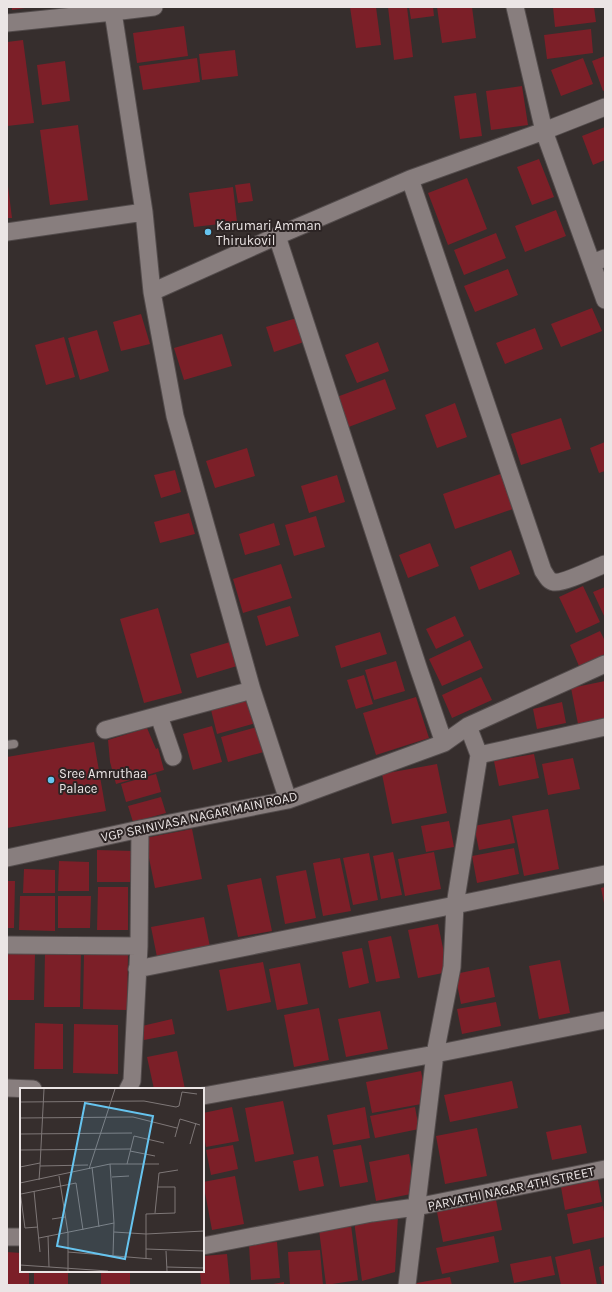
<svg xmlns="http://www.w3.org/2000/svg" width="612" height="1292" viewBox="0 0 612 1292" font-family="Karla,sans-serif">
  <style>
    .building { fill: #7c1f28 }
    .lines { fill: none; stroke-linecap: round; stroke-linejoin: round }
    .service-casing { stroke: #534c4c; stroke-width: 10 }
    .minor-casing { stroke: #534c4c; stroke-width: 19 }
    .service { stroke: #887e7e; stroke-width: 8 }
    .minor { stroke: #887e7e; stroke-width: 17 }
    .poi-dot { fill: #66c4ef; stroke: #2c2424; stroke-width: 1.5 }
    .labels { text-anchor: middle; stroke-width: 4; stroke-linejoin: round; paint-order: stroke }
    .poi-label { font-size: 13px; fill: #ebe5e5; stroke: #2c2424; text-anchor: start }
    .street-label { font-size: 13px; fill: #ebe5e5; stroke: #2c2424 }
    .inset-road { fill: none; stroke: #7e7777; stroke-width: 1 }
    .view { fill: #66c4ef; fill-opacity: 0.15; stroke: #66c4ef; stroke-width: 2 }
    .inset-edge { fill: none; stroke: #ebe5e5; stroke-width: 2 }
  </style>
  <rect width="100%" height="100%" fill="#362e2d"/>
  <path class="building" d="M12 7H25V8L12 10Z
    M350 7H376L381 45 356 48Z
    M388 7H407L413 57 394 60Z
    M409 7H433L434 16 411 19Z
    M437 7H472L476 38 442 43Z
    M553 7H594L596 22 555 27Z
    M184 26 188 56 137 63 133 33Z
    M591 29 593 53 547 59 544 35Z
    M23 40 34 123 7 126V42Z
    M235 50 238 76 202 80 199 54Z
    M605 56V90L603 91 592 61Z
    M197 58 200 82 143 90 139 66Z
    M583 58 593 84 561 96 551 70Z
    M65 61 70 101 42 105 37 65Z
    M522 86 528 125 491 130 486 91Z
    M476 93 482 136 460 139 454 96Z
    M78 125 88 200 50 205 40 130Z
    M605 127V160L593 165 582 136Z
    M539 159 554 197 532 205 517 167Z
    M467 178 487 229 448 245 428 193Z
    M250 183 253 201 238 203 235 185Z
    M7 186H8L12 218H7Z
    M233 187 237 222 194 227 189 193Z
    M556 210 566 236 525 252 515 226Z
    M496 233 506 258 464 275 454 250Z
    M508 269 518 295 475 312 464 286Z
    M592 308 602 331 561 347 551 324Z
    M141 314 150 344 121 351 113 322Z
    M300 317 307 341 274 352 266 327Z
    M535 328 543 349 505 364 496 343Z
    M97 330 109 371 80 380 68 338Z
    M222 334 232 366 184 380 174 348Z
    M64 337 75 377 46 385 35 345Z
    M378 342 389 371 357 383 345 355Z
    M385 379 396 409 346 428 334 398Z
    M455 403 467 437 437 448 425 415Z
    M561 418 571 449 521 465 511 434Z
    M605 442V471L599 473 590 448Z
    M247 448 255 476 215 488 206 461Z
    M175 470 181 492 161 498 154 475Z
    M503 473 516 508 455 529 443 494Z
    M337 475 345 502 309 513 301 486Z
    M189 513 195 534 160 543 154 522Z
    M316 516 325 547 294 556 285 525Z
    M274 523 280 545 245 555 239 534Z
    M430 543 439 566 408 578 399 555Z
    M511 550 520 574 479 590 470 567Z
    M281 564 292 598 243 613 233 579Z
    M583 586 600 622 576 633 559 597Z
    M605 587V618L593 592Z
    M290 606 299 636 266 646 257 616Z
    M158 608 182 693 144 703 120 619Z
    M455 616 464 636 436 649 426 629Z
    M600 631 605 641V654L579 666 570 645Z
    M380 632 387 654 341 668 335 646Z
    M470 640 483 668 442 686 429 659Z
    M230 642 237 666 197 678 190 654Z
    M396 661 405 691 374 700 365 670Z
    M364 675 373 704 356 709 347 680Z
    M481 677 492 700 452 718 442 695Z
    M605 681V718L578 724 571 688Z
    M252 695 260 722 217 734 210 706Z
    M416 697 429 738 376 755 363 713Z
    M562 702 566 723 537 729 533 709Z
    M212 726 222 762 193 770 183 734Z
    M260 726 267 751 228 762 221 737Z
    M147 728 156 749 158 748 164 770 116 784 110 762 108 740Z
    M94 742 106 811 7 828V757Z
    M534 754 539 778 499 786 494 761Z
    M573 758 580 789 548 795 542 764Z
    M437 764 447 813 392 824 382 774Z
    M156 774 161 792 126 802 121 784Z
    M161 797 166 813 133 822 128 806Z
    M548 809 559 869 524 876 512 816Z
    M510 819 515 843 479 850 474 826Z
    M449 821 454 847 426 852 421 826Z
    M192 829 202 879 155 888 145 838Z
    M514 848 519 874 477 883 472 856Z
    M97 850 134 851 133 882H97Z
    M393 852 402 895 381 899 373 856Z
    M434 852 441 889 405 896 398 859Z
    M369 853 378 900 353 905 343 858Z
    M340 858 351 911 323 916 313 863Z
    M59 861 89 862V891H58Z
    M24 869 55 870V893H23Z
    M306 870 316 918 285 924 276 876Z
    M261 878 272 931 238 937 227 885Z
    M7 881H15L14 928H7Z
    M98 887H128V930H97Z
    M605 887V903H604L601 888Z
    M20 896H55V931L19 930Z
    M58 896H91L90 928H58Z
    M204 917 210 947 157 957 151 927Z
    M438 924 448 972 418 978 408 930Z
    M391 936 400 978 376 982 368 941Z
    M362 948 369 983 349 988 342 952Z
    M45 951H81L80 1007H44Z
    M84 953 128 954 127 1010 83 1009Z
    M7 954H35L34 1000H7Z
    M560 960 570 1013 539 1019 529 966Z
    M263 962 271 1002 227 1011 219 970Z
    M300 963 308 1004 277 1010 269 969Z
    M489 967 495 997 461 1004 455 974Z
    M496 1002 501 1026 462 1034 457 1009Z
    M319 1008 329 1060 294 1067 284 1015Z
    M380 1011 388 1049 346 1057 338 1019Z
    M172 1019 175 1034 144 1040 142 1026Z
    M35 1023 63 1024V1069H34Z
    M74 1024 118 1025V1074L73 1073Z
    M177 1051 185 1089H154L147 1057Z
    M421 1071 427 1103 372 1113 366 1082Z
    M512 1081 518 1108 450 1122 444 1095Z
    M283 1101 294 1154 255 1162 245 1108Z
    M232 1107 239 1141 206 1147 203 1131V1113Z
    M365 1107 370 1138 333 1145 327 1115Z
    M415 1107 419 1129 375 1138 370 1116Z
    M581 1125 587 1153 552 1160 546 1132Z
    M477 1128 487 1176 445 1184 436 1136Z
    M233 1145 238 1169 211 1175 206 1150Z
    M361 1145 368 1182 340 1187 333 1150Z
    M409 1154 416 1193 376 1201 369 1162Z
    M318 1156 324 1186 299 1191 293 1161Z
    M235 1176 244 1224 212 1230 203 1182Z
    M598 1180 602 1202 565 1210 561 1187Z
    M495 1195 502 1230 443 1242 436 1207Z
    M603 1206 605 1217V1237L573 1244 567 1214Z
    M398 1215 395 1272 362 1281 354 1221Z
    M351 1225 358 1280 326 1285 319 1230Z
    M494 1236 499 1262 442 1274 436 1248Z
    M277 1242 280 1278 251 1280 249 1244Z
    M590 1249 597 1285H561L555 1257Z
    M320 1250 323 1285H290L288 1252Z
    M7 1252 21 1253V1271H29V1285H7Z
    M227 1254 230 1285H201L200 1271H203V1256Z
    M551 1256 555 1275 514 1283 510 1264Z
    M605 1265V1285H602L599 1267Z
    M34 1271H68V1285H34Z
    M101 1271H130V1285H101Z
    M450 1277 452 1285H411V1284Z
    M284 1282V1285H273V1284Z"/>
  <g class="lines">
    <defs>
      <path id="service" d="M7 745 14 744"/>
      <path id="minor" d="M515 7 544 131 605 300
        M113 12 144 212 152 292 277 236 410 179 544 131 605 107
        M7 23 113 12 154 7
        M410 179 543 571C546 575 548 581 554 582 562 584 595 568 605 564
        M7 232 144 212
        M277 236 418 667 444 743
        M592 263 605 258
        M152 292 175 416 252 690 288 800
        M159 716 173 757
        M105 730 252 690
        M479 755 605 727
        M7 858 140 829 288 800 444 743 468 726 605 664
        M7 945 139 946
        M137 969 455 905 605 874
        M7 1088 33 1089
        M128 1089 132 1081 139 946 140 829
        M203 1096 435 1054 605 1020
        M7 1237H21
        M203 1246 372 1213 416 1207 605 1169
        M407 1285 435 1054 452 967 455 905 479 755 468 726"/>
    </defs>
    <use href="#service" class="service-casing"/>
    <use href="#minor" class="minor-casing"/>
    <use href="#service" class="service"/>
    <use href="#minor" class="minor"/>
  </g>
  <g class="poi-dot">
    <circle cx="208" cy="232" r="4"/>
    <circle cx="51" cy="780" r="4"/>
  </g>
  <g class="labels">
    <g class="poi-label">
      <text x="216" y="230">Karumari Amman<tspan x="216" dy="15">Thirukovil</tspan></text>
      <text x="59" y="778">Sree Amruthaa<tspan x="59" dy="15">Palace</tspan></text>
    </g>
    <g class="street-label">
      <text transform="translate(199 816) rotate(-12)" y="5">VGP SRINIVASA NAGAR MAIN ROAD</text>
      <text transform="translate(511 1188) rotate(-12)" y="5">PARVATHI NAGAR 4TH STREET</text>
    </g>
  </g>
  <g transform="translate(20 1088)">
    <rect width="184" height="184" fill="#362e2d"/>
    <path class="inset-road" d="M0 14 124 13 156 19 159 18 162 4 177 6M0 30 113 29 157 40M0 46 112 45M155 49 160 31 180 37M170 56 176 35M0 62 111 61M110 63 135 68M90 76 94 135M107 76 114 48 144 55M20 78 24 1M0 79 20 75M72 79 79 139M69 81 95 1M39 88 48 145V183M92 89 109 88M19 92 20 78 68 77M0 95 90 76H139M137 99H155V125L126 126V146L184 143M0 103 5 140 18 139M14 103 20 164M1 106 56 95 63 142M135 125 139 85 158 82M32 131 45 129M94 144 126 146V170M28 148 29 179M19 150 94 135 93 167M126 161 184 163M146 163 147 183M48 164 132 171M0 177 88 183M147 179 184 180"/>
    <path class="view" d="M65 15 133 28 105 171 37 158Z"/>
    <rect width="184" height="184" class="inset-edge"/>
  </g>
  <rect width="612" height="1292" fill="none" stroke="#ebe5e5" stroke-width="16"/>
</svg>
